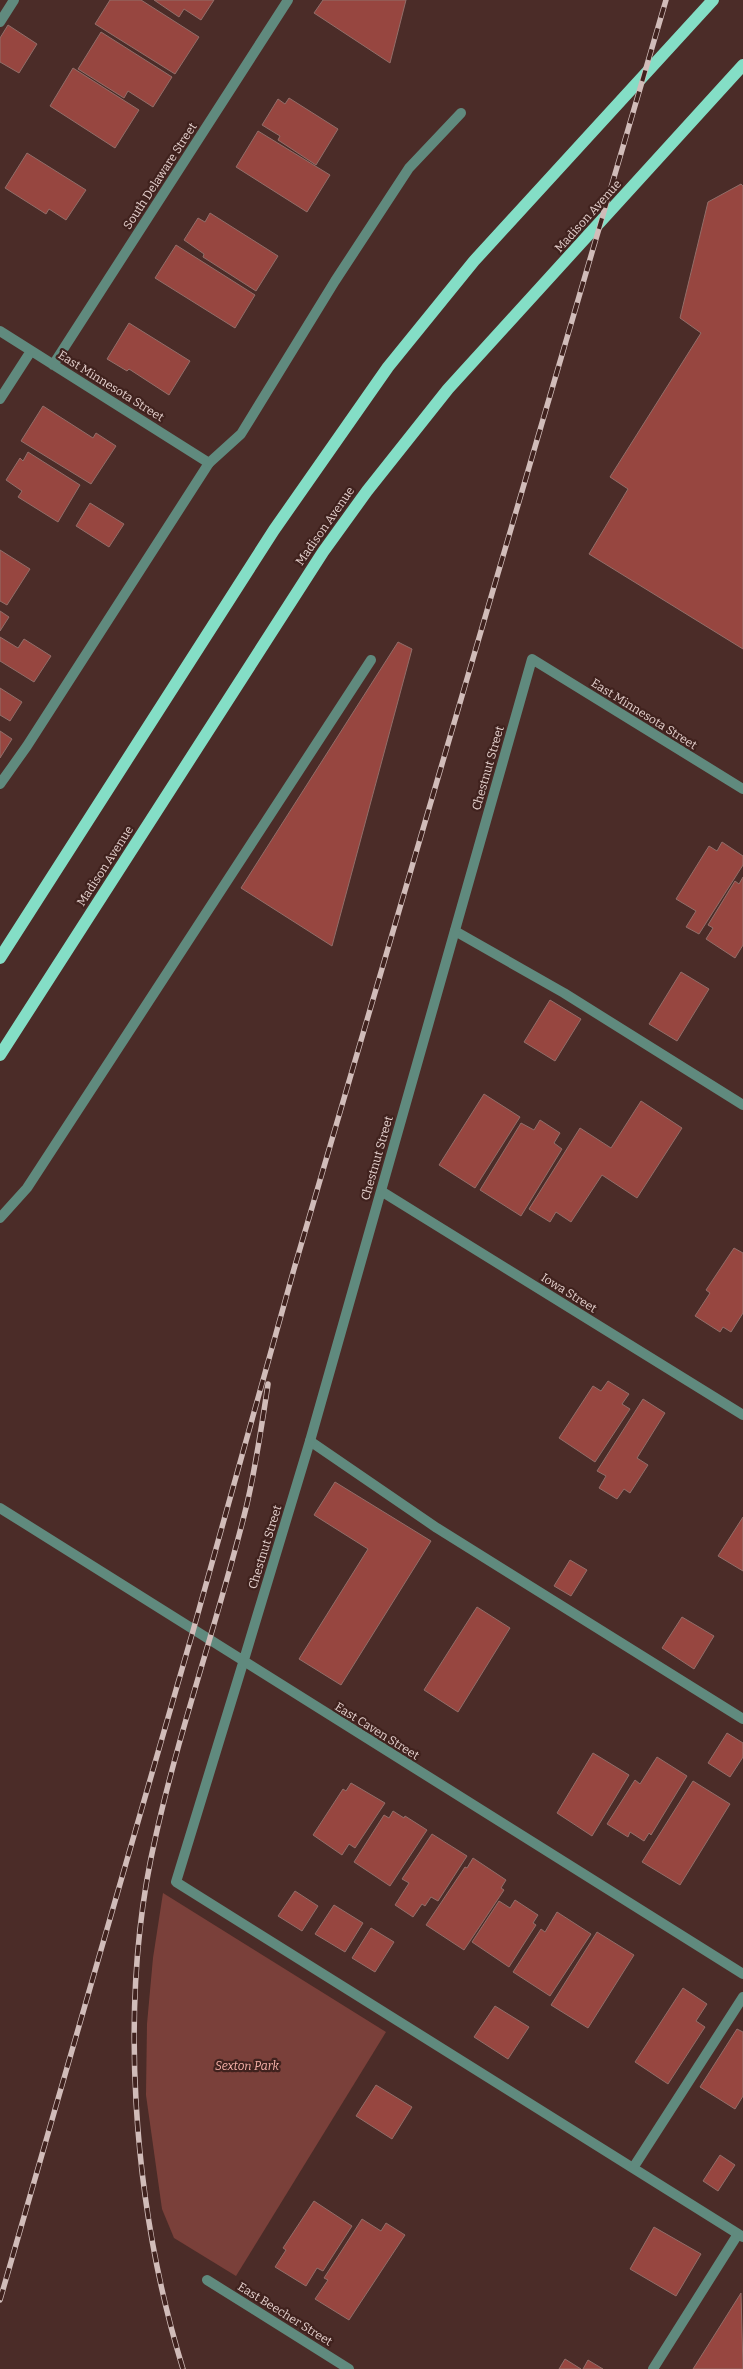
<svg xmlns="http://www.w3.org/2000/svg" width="743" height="2369" viewBox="0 0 743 2369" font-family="Bitter,serif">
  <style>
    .green { fill: #7a403a }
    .building { fill: #974640; stroke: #926e69 }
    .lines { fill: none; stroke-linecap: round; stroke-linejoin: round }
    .service { stroke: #608a7e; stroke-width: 10 }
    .minor { stroke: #608a7e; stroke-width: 10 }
    .primary { stroke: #84dec6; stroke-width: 12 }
    .rail-casing { stroke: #d1bcb9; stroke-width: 5.5 }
    .rail { stroke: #40221e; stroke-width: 4; stroke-dasharray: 11; stroke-linecap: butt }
    .labels { text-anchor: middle; stroke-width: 4.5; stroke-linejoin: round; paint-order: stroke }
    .street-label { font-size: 12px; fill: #e5d1ce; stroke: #40221e }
    .park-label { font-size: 12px; font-style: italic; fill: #f9b3ab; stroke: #40221e }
  </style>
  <rect width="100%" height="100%" fill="#4b2c28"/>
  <path class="green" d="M163 1893 386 2032 236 2276 174 2238 162 2209 146 2095 147 2024 153 1958Z"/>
  <path class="building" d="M110 0H141L199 37 175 74 95 24Z
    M154 0H214L201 20 184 9 179 17Z
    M323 0H406L390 63 314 13Z
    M8 25 37 44 19 73 0 62V38Z
    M101 32 172 77 153 107 128 91 124 98 78 69Z
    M73 68 139 110 115 148 50 106Z
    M289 98 338 129 316 165 278 140 280 136 262 125 278 99 285 104Z
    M258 131 330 175 307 212 236 167Z
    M27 153 86 190 66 220 49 209 46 214 5 188Z
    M741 184 743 186V649L589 554 628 489 610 477 701 333 680 318 708 202Z
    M210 213 278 256 256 291 203 257 204 254 184 240 198 218 205 222Z
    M176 245 255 295 235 328 155 278Z
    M129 323 190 361 169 395 129 369 127 371 107 359Z
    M43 406 93 438 96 433 116 446 91 484 21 441Z
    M28 452 80 485 58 522 18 497 22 491 6 480 20 458 23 461Z
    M90 503 124 524 109 547 76 526Z
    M0 550 30 569 7 605 0 601Z
    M0 611 9 617 0 631Z
    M0 637 18 648 24 639 51 656 34 682 0 661Z
    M398 642 412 649 332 946 241 888Z
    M0 688 22 702 10 721 0 715Z
    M0 731 12 739 0 758Z
    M722 842 743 856V865L699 934 686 927 696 911 676 899 709 846 717 851Z
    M743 877V945L735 958 706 939 713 928 708 925 735 881 739 884Z
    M681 972 709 989 677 1041 649 1024Z
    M550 1000 581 1019 555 1061 524 1042Z
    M484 1094 520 1117 475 1188 439 1165Z
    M641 1101 682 1128 637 1198 602 1175 571 1222 556 1212 550 1222 529 1209 580 1128 611 1148Z
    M540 1120 560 1133 554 1143 562 1149 521 1216 480 1190 521 1123 534 1130Z
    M734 1248 743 1253V1313L731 1332 723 1327 720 1332 695 1316 710 1293 706 1290Z
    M608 1381 629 1394 622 1404 630 1409 595 1462 559 1438 593 1386 601 1391Z
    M643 1399 665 1413 637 1458 648 1465 630 1493 624 1489 617 1499 599 1488 606 1476 597 1471Z
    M335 1482 431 1541 341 1685 299 1659 368 1549 314 1515Z
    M743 1517V1571L718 1556Z
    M570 1560 587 1570 571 1596 554 1586Z
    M477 1607 510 1628 458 1712 424 1690Z
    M682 1617 714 1636 694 1669 662 1648Z
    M727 1733 743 1743V1757L730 1777 708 1763Z
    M593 1753 629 1775 592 1836 557 1813Z
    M657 1757 687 1776 651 1835 649 1833 644 1841 630 1832 628 1837 607 1824 635 1780 640 1784Z
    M693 1781 730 1804 680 1885 642 1862Z
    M351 1783 385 1803 355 1848 349 1844 342 1855 313 1835 343 1789 346 1791Z
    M393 1811 404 1818 405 1816 427 1830 390 1886 354 1862 384 1815 389 1818Z
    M432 1834 467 1856 438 1901 431 1897 425 1906 422 1904 413 1917 395 1905 409 1883 402 1879Z
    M473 1858 506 1880 501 1888 504 1890 464 1950 426 1925 465 1867 467 1868Z
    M295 1891 318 1906 302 1931 278 1916Z
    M515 1900 538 1915 533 1923 536 1925 509 1967 472 1942 499 1901 510 1908Z
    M334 1905 363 1923 345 1952 315 1934Z
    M557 1912 591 1934 550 1996 513 1972 541 1929 545 1932Z
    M371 1928 394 1942 375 1972 352 1958Z
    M597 1932 634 1955 588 2028 551 2005Z
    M683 1988 707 2004 696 2021 705 2027 668 2084 635 2062Z
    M495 2006 529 2027 508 2059 474 2037Z
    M737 2029 743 2032V2096L735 2109 700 2087Z
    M376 2085 412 2107 392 2139 356 2116Z
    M720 2155 735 2165 718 2191 703 2181Z
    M314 2201 352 2226 323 2271 317 2268 306 2286 275 2267 286 2250 283 2248Z
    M362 2219 381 2231 386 2223 405 2235 349 2320 315 2299 328 2280 324 2278Z
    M654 2227 701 2254 676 2296 630 2269Z
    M741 2293 743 2369H693Z
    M565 2359 581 2369H559Z
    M588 2360 603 2369H583Z"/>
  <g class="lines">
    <path class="service" d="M0 22 14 0
      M0 784 27 746 209 463 241 434 335 281 409 168 461 113
      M455 931 564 993 743 1105
      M310 1441 437 1528 743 1719
      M243 1663 176 1882 743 2237
      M633 2168 743 1997
      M653 2369 738 2234"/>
    <path class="minor" d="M0 331 209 463
      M53 365 288 0
      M0 399 31 351
      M381 1191 743 1415
      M0 1218 27 1188 371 660
      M0 1508 743 1974
      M243 1663 310 1441 532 659 743 789
      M207 2280 349 2369"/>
    <path class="primary" d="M0 958 274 530 388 367 474 261 713 0
      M0 1055 323 552 367 491 448 389 743 65"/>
    <defs>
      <path id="rail" d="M0 2300 193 1631 294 1269 666 0
        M183 2369C133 2206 117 2002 156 1835 181 1723 220 1615 247 1504 256 1465 262 1424 268 1384"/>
    </defs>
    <use href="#rail" class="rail-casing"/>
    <use href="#rail" class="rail"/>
  </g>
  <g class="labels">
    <g class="street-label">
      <text transform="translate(160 176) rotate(-57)" y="4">South Delaware Street</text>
      <text transform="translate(588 216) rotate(-48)" y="4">Madison Avenue</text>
      <text transform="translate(111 386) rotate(32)" y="4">East Minnesota Street</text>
      <text transform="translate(325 526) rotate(-55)" y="4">Madison Avenue</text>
      <text transform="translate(644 714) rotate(32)" y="4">East Minnesota Street</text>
      <text transform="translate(488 768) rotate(-74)" y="4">Chestnut Street</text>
      <text transform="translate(105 866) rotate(-57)" y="4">Madison Avenue</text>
      <text transform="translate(377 1158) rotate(-74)" y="4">Chestnut Street</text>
      <text transform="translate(569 1293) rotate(32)" y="4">Iowa Street</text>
      <text transform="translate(265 1547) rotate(-73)" y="4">Chestnut Street</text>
      <text transform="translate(377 1731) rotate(32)" y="4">East Caven Street</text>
      <text transform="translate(285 2314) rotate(32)" y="4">East Beecher Street</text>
    </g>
    <g class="park-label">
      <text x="247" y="2070">Sexton Park</text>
    </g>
  </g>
</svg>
